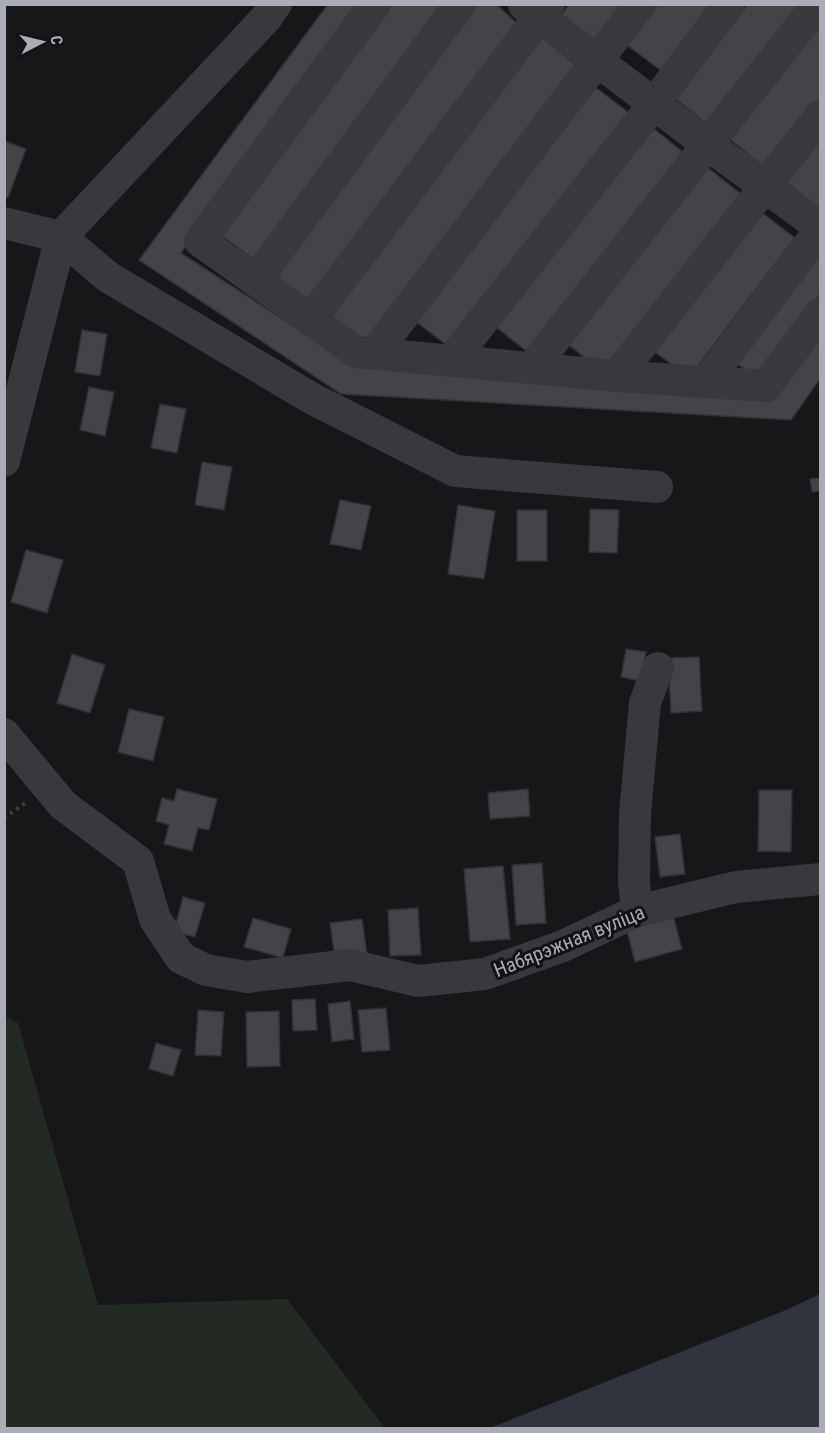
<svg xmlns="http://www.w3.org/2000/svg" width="825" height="1433" viewBox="0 0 825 1433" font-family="'Roboto Condensed',sans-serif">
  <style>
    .green { fill: #232a24 }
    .water { fill: #30353d }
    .building { fill: #444348; stroke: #313134; stroke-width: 1.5 }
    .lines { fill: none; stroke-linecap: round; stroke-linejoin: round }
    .path { stroke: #3e3f43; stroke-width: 4; stroke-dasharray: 3 4.5; stroke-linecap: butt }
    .minor { stroke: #38383d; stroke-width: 32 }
    .labels { text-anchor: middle; stroke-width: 6; stroke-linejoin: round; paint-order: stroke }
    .street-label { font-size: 20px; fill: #aaacb6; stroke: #121113 }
  </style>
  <rect width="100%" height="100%" fill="#171618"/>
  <path class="green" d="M5 1016 18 1023 98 1305 287 1299 385 1428H5Z"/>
  <path class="water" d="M820 1294V1428H490L786 1310Z"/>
  <path class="building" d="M328 4H363L181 253 355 366 780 392 820 336V379L791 420 341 394 139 260Z
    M387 4H454L258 263 217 232Z
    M468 4H496L519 25 309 303 267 272Z
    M569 4H630L599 44 561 15Z
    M658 4H721L667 75 627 45Z
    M748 4H809L712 128 674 98Z
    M820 18V98L765 168 727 137Z
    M538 33 579 68 368 347 327 315Z
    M590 83 629 113 449 347 410 317Z
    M648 124 688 156 531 355 491 323Z
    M820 138V209L786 182Z
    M4 141 26 149 8 198 4 197Z
    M702 163 741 194 603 372 565 342Z
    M757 209 795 238 689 377 651 349Z
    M820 251V294L759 379 733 361Z
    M82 330 107 334 100 376 75 372Z
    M89 387 114 392 105 436 80 430Z
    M160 404 186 409 177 453 151 448Z
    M202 462 232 467 224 510 195 505Z
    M820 478V491L812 492 810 479Z
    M340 500 371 506 361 550 330 544Z
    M458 505 495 511 484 579 448 574Z
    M590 509 619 510 617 553 589 552Z
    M517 510H547V561H517Z
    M26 550 63 560 47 613 11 602Z
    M626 649 646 652 641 681 621 677Z
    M72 654 105 665 90 713 57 703Z
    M699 657 702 711 671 713 668 658Z
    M129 709 164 717 153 761 118 752Z
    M177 789 217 799 209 830 198 828 192 851 164 844 169 825 156 821 162 798 174 801Z
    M528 789 530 816 490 819 488 793Z
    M759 790H792L791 852 758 851Z
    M680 834 685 874 660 877 655 837Z
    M542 863 546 923 516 925 512 865Z
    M503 866 510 939 470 942 464 869Z
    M183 897 205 903 195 937 174 931Z
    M418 908 421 955 390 956 388 910Z
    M673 915 682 949 635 962 626 927Z
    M253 918 291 929 283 958 244 947Z
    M362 919 367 955 335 959 330 923Z
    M315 999 317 1030 293 1031 292 1000Z
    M350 1001 354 1039 332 1042 328 1004Z
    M386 1008 390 1050 362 1052 358 1010Z
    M198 1010 224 1012 221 1056 195 1055Z
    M279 1011 280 1066 247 1067 246 1012Z
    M156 1043 181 1050 173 1076 149 1069Z"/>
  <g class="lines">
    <path class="path" d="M4 818 28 801"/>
    <path class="minor" d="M375 4 200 241 356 352 617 376 766 386 820 314
      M524 5 708 145 820 227
      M4 223 61 237 108 277 311 398 455 471 657 487
      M256 280 460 4
      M311 319 549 4
      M374 354 640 4
      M452 360 654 104 729 4
      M532 368 818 4
      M617 376 820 116
      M706 382 820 230
      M4 461 61 237 267 17 276 4
      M4 734 63 805 138 861 155 919 181 958 206 970 247 977 350 965 418 981 485 974 563 946 637 911 736 887 820 879
      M637 911 634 881 635 814 645 703 658 668"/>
  </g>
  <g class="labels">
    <g class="street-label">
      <text transform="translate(569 941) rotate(-22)" y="7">Набярэжная вуліца</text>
    </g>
  </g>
  <rect width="825" height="1433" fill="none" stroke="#aaacb6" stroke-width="12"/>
  <g transform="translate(42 42) rotate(83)" stroke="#121113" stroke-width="4.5" paint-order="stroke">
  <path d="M0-4.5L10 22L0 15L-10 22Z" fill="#aaacb6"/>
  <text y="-9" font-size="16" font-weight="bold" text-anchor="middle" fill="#aaacb6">С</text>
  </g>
</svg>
